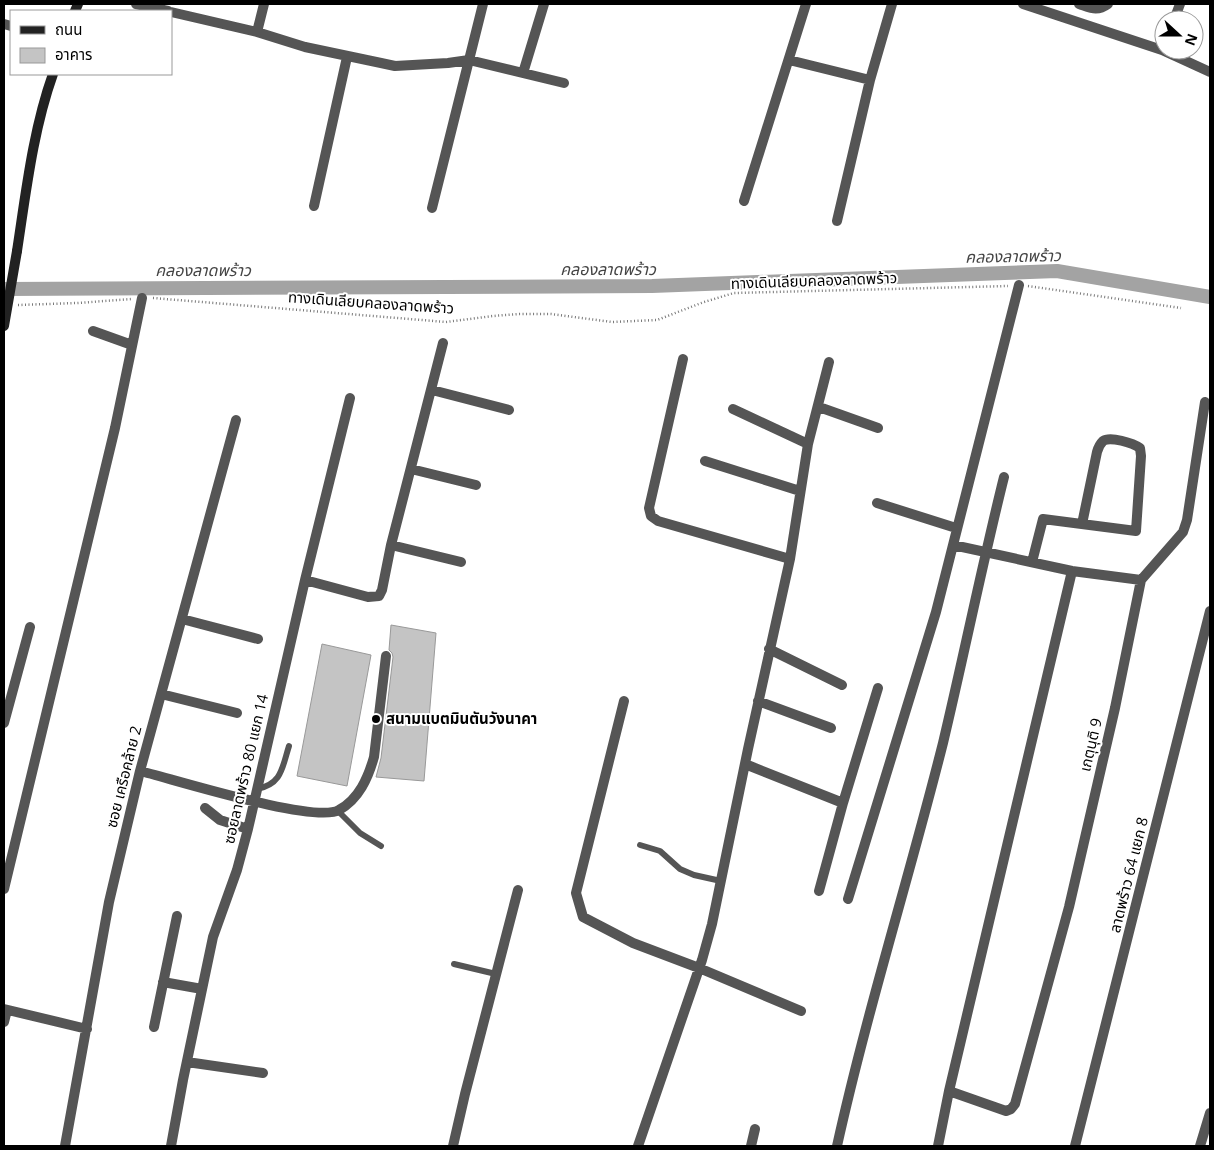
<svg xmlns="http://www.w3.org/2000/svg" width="1214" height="1150" viewBox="0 0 1214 1150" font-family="'Open Sans','Noto Sans Thai',sans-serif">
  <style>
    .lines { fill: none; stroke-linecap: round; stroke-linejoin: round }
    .canal { stroke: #a3a3a3; stroke-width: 14 }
    .building { fill: #c4c4c4; stroke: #999 }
    .path { stroke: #777; stroke-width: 2.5; stroke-dasharray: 1 2.5; stroke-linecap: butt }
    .lane { stroke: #555; stroke-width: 6 }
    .street { stroke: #555; stroke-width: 10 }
    .secondary { stroke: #222; stroke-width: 10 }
    .secondary-bridge { stroke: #222; stroke-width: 10 }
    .poi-dot { fill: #000; stroke: #fff; stroke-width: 2 }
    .labels { text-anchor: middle; stroke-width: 4; stroke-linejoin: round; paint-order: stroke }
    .street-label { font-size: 15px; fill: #000; stroke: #fff }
    .poi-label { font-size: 15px; font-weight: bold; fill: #000; stroke: #fff; text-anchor: start }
    .water-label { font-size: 16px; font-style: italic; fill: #444; stroke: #fff }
  </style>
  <rect width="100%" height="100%" fill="#fff"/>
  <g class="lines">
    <path class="canal" d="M4 289 652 286 1057 271 1210 297"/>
  </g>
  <path class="building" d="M391 625 436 633 424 781 376 777 381 758 393 657 392 653 389 650Z
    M322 644 371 655 347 786 297 776Z"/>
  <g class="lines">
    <path class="path" d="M1028 286 1181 308
      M153 298 446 322 493 316 520 314H551L612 322 657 320 704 302 734 293 1008 286
      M18 305 77 303 132 299"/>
    <path class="lane" d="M257 789C282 784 282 768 289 746
      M338 811 360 833 381 846
      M640 845 660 851 680 869 694 875 721 881
      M454 964 496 974"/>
    <path class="street" d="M136 4 168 11
      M1023 4 1162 50 1210 72
      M1079 4C1091 8 1097 12 1108 4
      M171 12 257 32 305 47 381 63 395 66 448 63 469 60 564 83
      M1174 20 1180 4
      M4 24 11 26
      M257 32 264 4
      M789 60 870 80
      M523 73 544 4
      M744 201 806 4
      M314 206 347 57
      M432 208 483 4
      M837 221 870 80 892 4
      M93 331 132 345
      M683 359 649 508 651 516 658 521 790 559
      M432 390 509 410
      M819 407 878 428
      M733 409 808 444
      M705 461 800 491
      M411 469 476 485
      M877 503 956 528
      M391 545 461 562
      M953 545 1072 571 1141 580
      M1032 562 1043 519 1136 531 1141 456 1140 448C1133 443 1110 436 1103 441 1100 444 1098 448 1097 452L1082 524
      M305 580 368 597 379 596 382 590 391 545 443 343
      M182 619 258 639
      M769 649 842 685
      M161 694 237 713
      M624 701 576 893 583 917 633 943 699 968 801 1011
      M758 701 831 728
      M4 723 30 627
      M745 764 843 803
      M140 771C173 779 315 824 339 810 359 799 368 778 374 757L386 656
      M205 808 220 820 248 829
      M4 889 115 428 142 298
      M819 891 843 803 878 688
      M848 899 936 612 1019 285
      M163 982 202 989
      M4 1009 87 1029
      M4 1022 7 1010
      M154 1027 177 916
      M187 1062 263 1073
      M949 1091 1006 1111 1011 1109 1015 1104 1069 907 1115 708 1141 580 1183 532 1187 520 1205 402
      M65 1146 109 902 140 771 236 420
      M171 1146 183 1080 213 937 237 870 248 829 305 580 350 398
      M453 1146 465 1094 518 890
      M638 1146 702 960 712 924 748 749 790 559 808 444 829 362
      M751 1146 755 1129
      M837 1146C867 1011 909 878 943 743 964 655 982 565 1004 477
      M938 1146 949 1091 1072 571
      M1075 1146 1210 611
      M1200 1146 1210 1113"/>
    <path class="secondary" d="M75 11 78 4
      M17 251C26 192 33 130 53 74"/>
    <path class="secondary-bridge" d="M4 326 17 251"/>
  </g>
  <circle class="poi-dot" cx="376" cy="719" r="5"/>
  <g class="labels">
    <g class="street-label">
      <text transform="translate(814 281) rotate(-2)" y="5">ทางเดินเลียบคลองลาดพร้าว</text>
      <text transform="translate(371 303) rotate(4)" y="5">ทางเดินเลียบคลองลาดพร้าว</text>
      <text transform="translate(1091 745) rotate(-77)" y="5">เกตุนุติ 9</text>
      <text transform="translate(246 769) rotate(-77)" y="5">ซอยลาดพร้าว 80 แยก 14</text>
      <text transform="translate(124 777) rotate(-76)" y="5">ซอย เครือคล้าย 2</text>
      <text transform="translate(1129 875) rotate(-76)" y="5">ลาดพร้าว 64 แยก 8</text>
    </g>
    <g class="poi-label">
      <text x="386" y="724">สนามแบตมินตันวังนาคา</text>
    </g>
    <g class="water-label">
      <text transform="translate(1013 256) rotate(-1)" y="6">คลองลาดพร้าว</text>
      <text x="608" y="275">คลองลาดพร้าว</text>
      <text x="203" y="276">คลองลาดพร้าว</text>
    </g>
  </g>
  <rect width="1214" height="1150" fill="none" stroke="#000000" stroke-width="10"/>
  <rect x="10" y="10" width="162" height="65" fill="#ffffff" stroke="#999999"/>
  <rect x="20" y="26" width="25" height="8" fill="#222222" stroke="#999999"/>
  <text x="55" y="35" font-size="15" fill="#000000">ถนน</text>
  <rect x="20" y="48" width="25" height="15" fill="#c4c4c4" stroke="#999999"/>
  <text x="55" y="60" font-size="15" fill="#000000">อาคาร</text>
  <g transform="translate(1179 35) rotate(111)"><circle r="24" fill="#ffffff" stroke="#999999"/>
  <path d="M0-4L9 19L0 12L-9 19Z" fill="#000000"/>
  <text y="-8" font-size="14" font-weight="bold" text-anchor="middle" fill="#000000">N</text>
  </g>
</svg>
